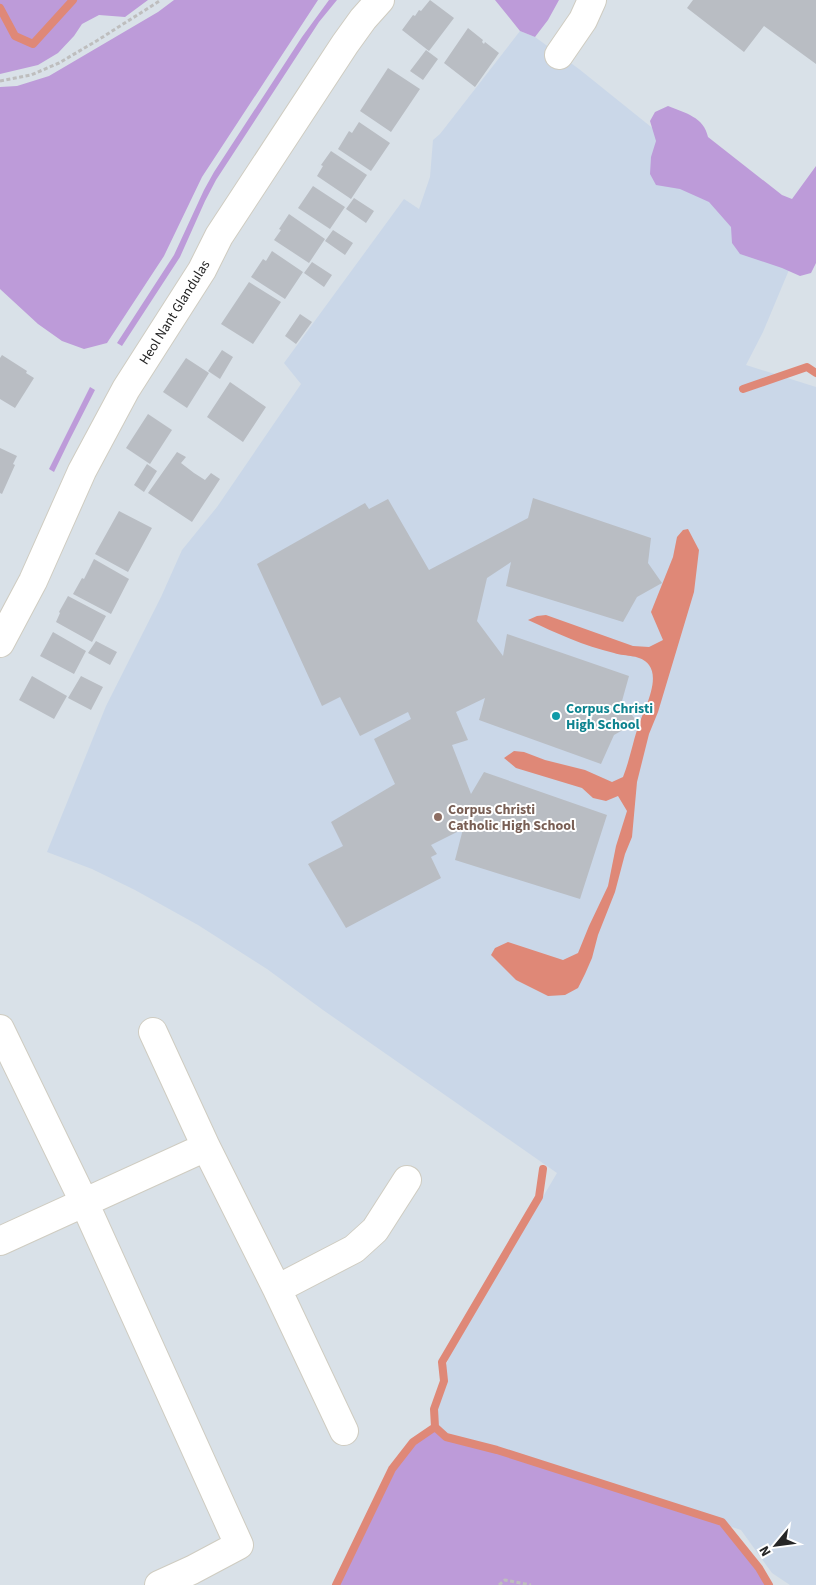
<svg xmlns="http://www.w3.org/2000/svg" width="816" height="1585" viewBox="0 0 816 1585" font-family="'Source Sans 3',sans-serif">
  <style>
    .education { fill: #cad7e8 }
    .green { fill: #bd9bd9 }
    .water { fill: #df8877 }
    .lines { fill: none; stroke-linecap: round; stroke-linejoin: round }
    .stream { stroke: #df8877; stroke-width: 8 }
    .building { fill: #b9bdc3 }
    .minor-casing { stroke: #cfccc1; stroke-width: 30 }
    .path { stroke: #bebebe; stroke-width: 3; stroke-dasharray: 4 2.5; stroke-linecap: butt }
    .minor { stroke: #fff; stroke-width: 28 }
    .culture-dot { fill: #0f9aa8; stroke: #fff; stroke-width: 2 }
    .education-dot { fill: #8d6e63; stroke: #fff; stroke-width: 2 }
    .labels { text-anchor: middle; stroke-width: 4; stroke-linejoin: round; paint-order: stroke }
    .street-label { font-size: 14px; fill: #262626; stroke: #fff }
    .culture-label { font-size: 14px; font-weight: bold; fill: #0d838f; stroke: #fff; text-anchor: start }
    .education-label { font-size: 14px; font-weight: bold; fill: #785e54; stroke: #fff; text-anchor: start }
  </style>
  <rect width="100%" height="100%" fill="#d9e1e8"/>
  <path class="education" d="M520 31 535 37 579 69 799 246 763 332 746 365 816 387V1585H790L772 1573 741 1530 436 1430 437 1411 446 1366 450 1354 557 1173 323 1010 267 969 198 925 135 890 92 869 47 852 106 706 161 597 182 550 217 507 301 384 284 363 404 199 419 209 430 177 433 140 440 134Z"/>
  <path class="green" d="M0 0H148L125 17 99 15 82 24 74 36 58 53 38 65 0 74Z
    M174 0H318L202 177 164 256 107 343 84 349 62 341 38 324 0 289V87L17 86 49 76 158 12Z
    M329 0H337L319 22 216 180 205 201 180 257 122 346 117 343 174 255 204 190 214 172 302 37Z
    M495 0H559L548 20 535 37 520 31Z
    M668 106C685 113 704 117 708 137L782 195 792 199 816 166V263L811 273 800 276 782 268 740 254 732 243 731 227 709 202 680 189 656 185 650 174 651 157 656 141 650 121 655 112Z
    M90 387 95 390 69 441 54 472 49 469Z
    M435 1427 447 1437 497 1450 722 1522 759 1568 769 1585H336L392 1469 413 1442Z"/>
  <path class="water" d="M688 529 699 550 694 592 658 712 649 734 637 782 632 837 625 854 615 892 598 935 592 958 585 974 578 988 565 995 548 996 516 980 491 955 495 948 508 942 563 960 578 953 589 926 608 886 616 846 627 811 618 796 606 801 593 798 582 788 516 768 504 758 514 751 524 752 545 760 585 770 612 782 623 777C629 762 632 746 637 730 642 713 661 681 649 665 641 654 626 657 614 653 584 646 556 633 528 620L537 616 546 615 633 646 649 647 663 640 651 612 673 557 677 537 683 530Z"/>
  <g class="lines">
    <path class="stream" d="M0 8 15 36 33 44 73 0
      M743 389 807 367 816 373
      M543 1169 539 1197 442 1362 444 1381 434 1409 435 1427 446 1437 497 1450 722 1522 759 1568 769 1585
      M336 1585 392 1469 413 1442 435 1427"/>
  </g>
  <path class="building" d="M430 0 454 18 429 51 402 30 413 15 415 16 419 10 421 11Z
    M693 0H816V64L764 26 744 52 687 8Z
    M468 28 483 40 482 42 484 44 485 42 499 53 475 87 444 63Z
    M426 50 438 59 423 80 410 71Z
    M388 68 420 89 391 132 360 111Z
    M359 122 390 143 371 171 338 149 349 131 352 133Z
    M331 151 367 175 351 199 317 176 323 166 321 165Z
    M313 186 345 207 330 229 298 208Z
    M354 198 374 211 366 223 346 209Z
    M289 214 325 239 309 263 274 240 281 230 279 229Z
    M333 230 353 243 345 255 325 241Z
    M272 251 303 272 285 299 251 277 263 259 266 261Z
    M312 262 332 275 324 287 304 273Z
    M249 282 281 302 253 344 221 324Z
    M300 314 312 322 296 344 285 336Z
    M222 350 233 357 220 379 208 371Z
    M2 355 27 371 26 373 34 378 15 408 0 399V358Z
    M186 358 209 373 187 408 163 392Z
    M230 382 266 407 243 442 207 417Z
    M148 414 172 430 150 464 126 448Z
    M0 448 17 456 13 464 15 465 2 494 0 493Z
    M177 452 186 457 181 463 194 473 205 480 211 473 220 479 192 522 148 493Z
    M147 464 157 471 144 492 134 485Z
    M533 498 651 538 648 563 662 583 637 597 623 622 506 586 511 562 487 578 477 621 503 656 507 634 629 676 622 701 637 722 614 735 601 764 479 720 485 698 456 712 468 740 452 745 471 794 484 772 607 815 580 899 455 860 463 829 431 845 437 854 431 857 441 878 346 928 308 864 343 846 331 822 395 784 374 739 411 719 408 712 360 736 340 697 322 706 257 564 365 503 369 509 388 499 429 570 528 518Z
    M119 511 152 528 128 572 95 554Z
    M94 559 129 579 111 614 73 594 82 578 84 579Z
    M68 596 106 616 92 642 56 622 60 613 59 612Z
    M53 632 86 651 74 674 40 656Z
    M96 641 117 652 110 665 88 653Z
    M32 676 67 696 54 719 19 700Z
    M81 676 103 687 91 710 68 698Z"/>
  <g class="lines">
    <defs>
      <path id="minor" d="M559 55 583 20 592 0
        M0 643 33 581 82 471 126 389 202 270 219 236 345 44 363 19 380 0
        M0 1029 84 1202 239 1545 192 1570 159 1585
        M153 1032 206 1147 277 1289 344 1431
        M0 1241 206 1147
        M277 1289 354 1249 375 1230 407 1180"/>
    </defs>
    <use href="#minor" class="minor-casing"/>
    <path class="path" d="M0 81 31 75 59 63 98 40 161 0
      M499 1585 505 1580 531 1585"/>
    <use href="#minor" class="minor"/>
  </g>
  <circle class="culture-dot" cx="556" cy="716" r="5"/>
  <circle class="education-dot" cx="438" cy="817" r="5"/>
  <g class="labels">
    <g class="street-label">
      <text transform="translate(174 312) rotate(-58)" y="5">Heol Nant Glandulas</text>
    </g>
    <g class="culture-label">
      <text x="566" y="713">Corpus Christi<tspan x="566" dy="16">High School</tspan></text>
    </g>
    <g class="education-label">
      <text x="448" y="814">Corpus Christi<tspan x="448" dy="16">Catholic High School</tspan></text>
    </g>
  </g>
  <g transform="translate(776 1545) rotate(241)" stroke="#ffffff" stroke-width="4" paint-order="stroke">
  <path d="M0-4L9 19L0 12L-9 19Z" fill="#262626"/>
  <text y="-8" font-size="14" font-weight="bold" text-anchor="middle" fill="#262626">N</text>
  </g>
</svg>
